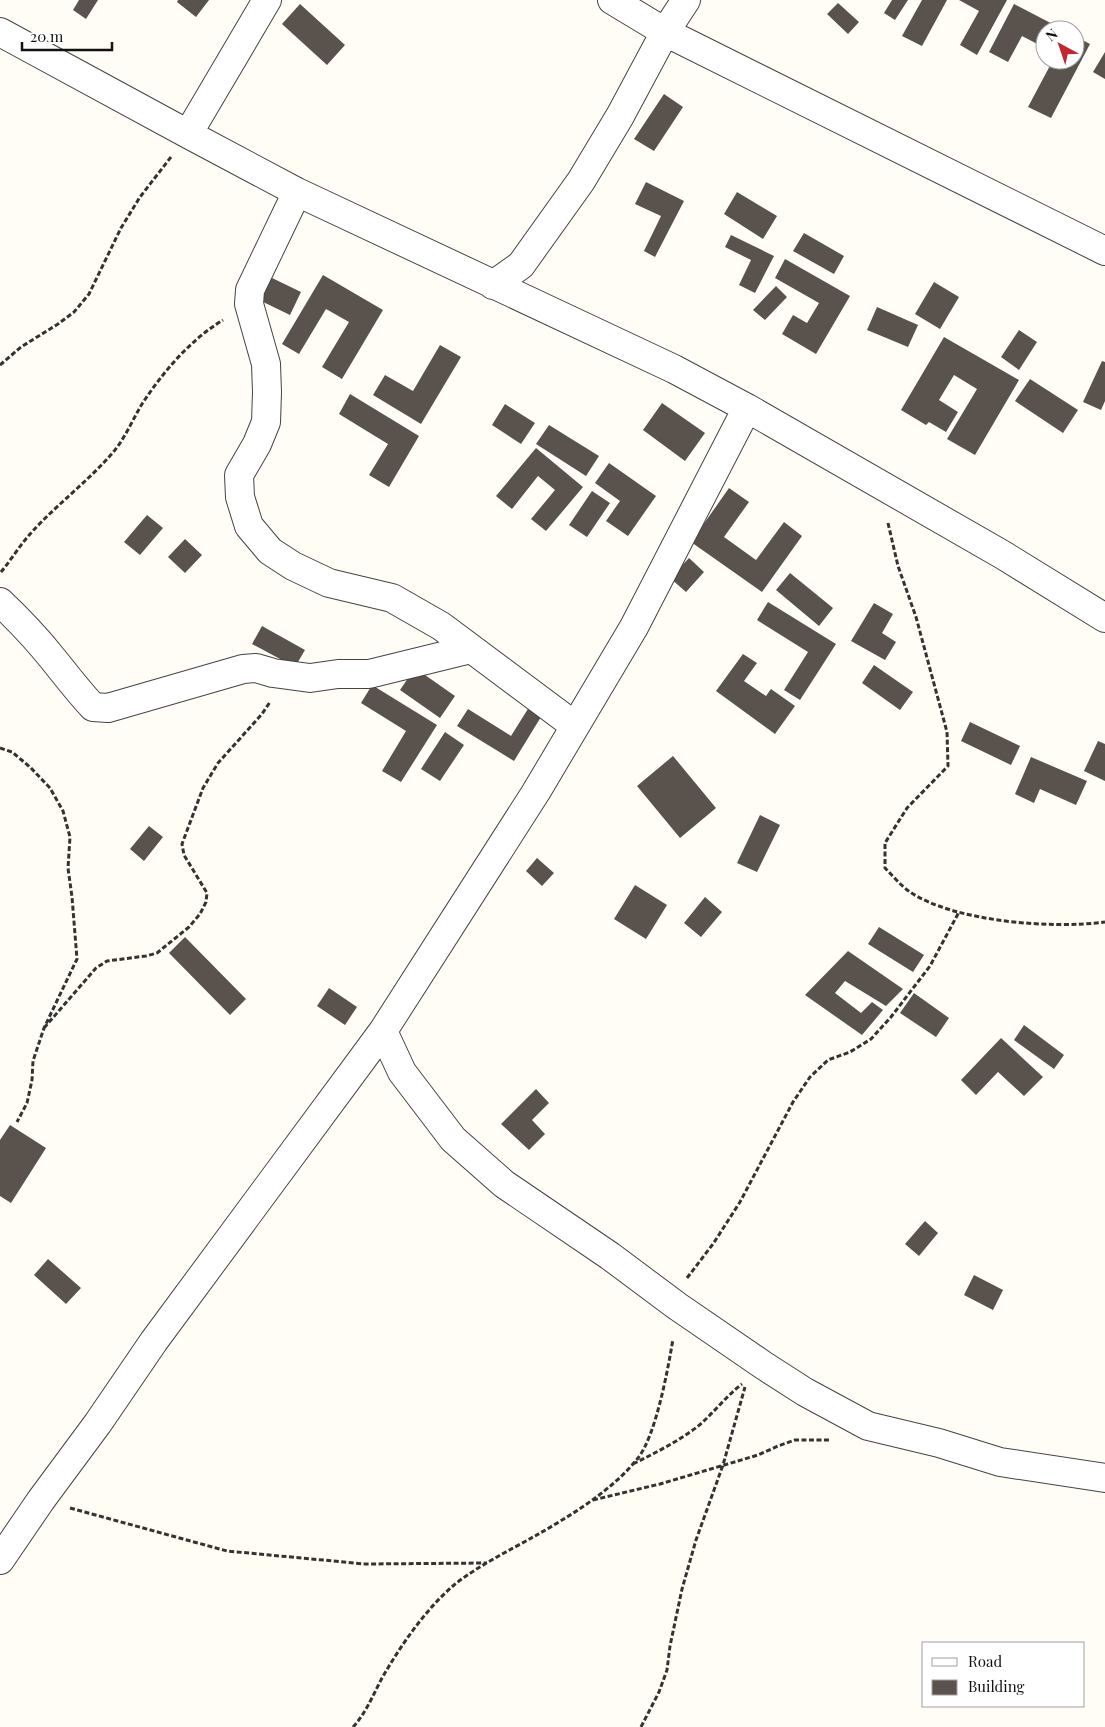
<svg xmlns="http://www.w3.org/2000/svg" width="1105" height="1727" viewBox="0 0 1105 1727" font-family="'Playfair Display',serif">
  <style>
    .building { fill: #5a524d }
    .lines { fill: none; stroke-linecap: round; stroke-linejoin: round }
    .minor-casing { stroke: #444; stroke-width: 30 }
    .path { stroke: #333; stroke-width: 3; stroke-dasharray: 5 2.5; stroke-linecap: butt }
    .minor { stroke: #fff; stroke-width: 28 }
  </style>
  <rect width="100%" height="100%" fill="#fffdf5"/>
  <path class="building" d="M79 0H98L86 19 73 10Z
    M178 0H209L196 17 177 2Z
    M892 0H908L895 20 884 13Z
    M922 0H947L922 46 902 36Z
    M959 0H1007L977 55 960 45 979 11Z
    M838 3 859 22 848 34 827 14Z
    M300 4 345 45 327 65 282 24Z
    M1014 4 1064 30H1045V48L1022 36 1008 62 989 52Z
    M1075 36 1090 44 1051 118 1028 107 1053 60H1075Z
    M1105 52V79L1093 72Z
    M664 94 683 107 654 151 634 139Z
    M646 182 684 201 655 257 644 251 661 216 635 204Z
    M737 192 777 216 763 239 724 214Z
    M804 233 844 256 834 274 793 251Z
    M731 235 774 256 755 293 739 285 751 260 725 247Z
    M785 259 850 296 816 354 782 334 793 315 807 323 819 303 775 278Z
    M323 275 383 310 342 379 322 367 349 322 326 309 299 354 282 344Z
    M268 276 301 292 290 315 257 299Z
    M934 282 959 297 940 329 915 314Z
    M776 286 787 297 765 320 753 310Z
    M877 307 918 325 908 347 867 330Z
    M1019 330 1037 342 1019 370 1001 357Z
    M944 337 1019 380 975 455 947 439 977 389 954 375 939 400 958 412 946 432 929 422 926 425 901 410Z
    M440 345 461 357 421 424 373 395 385 375 413 391Z
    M1102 361 1105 362V401L1101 410 1083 402Z
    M1030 379 1078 410 1063 433 1015 401Z
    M350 394 419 436 389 487 369 475 388 444 339 414Z
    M662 403 705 433 685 461 643 430Z
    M505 404 535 423 521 444 492 425Z
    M549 425 599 456 586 476 536 444Z
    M536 448 583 487 546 531 531 519 555 490 538 476 512 509 496 496Z
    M609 463 656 496 628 536 606 521 620 501 595 483Z
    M729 488 749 502 724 537 756 560 784 522 802 536 762 592 691 542Z
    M592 491 610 503 587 537 569 525Z
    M147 515 163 528 140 555 124 542Z
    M185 539 202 555 185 573 168 557Z
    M689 558 704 572 686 592 670 578Z
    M790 573 833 608 819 626 776 590Z
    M768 602 836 644 800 700 784 690 808 652 757 620Z
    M874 603 893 614 882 633 896 642 885 660 851 641Z
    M262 626 305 650 295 667 252 644Z
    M743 654 757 663 744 681 766 696 771 689 795 706 775 734 716 691Z
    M874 665 913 692 900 710 862 683Z
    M415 668 455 696 440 718 400 690Z
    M372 685 437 725 401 782 382 771 406 731 361 703Z
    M531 704 544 712 514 761 457 726 468 709 511 736Z
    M970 722 1020 746 1011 765 961 741Z
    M445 732 464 745 440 781 421 769Z
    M1098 741 1105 744V781L1084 771Z
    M673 756 716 808 680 838 637 786Z
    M1031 757 1087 781 1076 805 1040 789 1034 803 1015 794Z
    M760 815 780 825 757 872 737 863Z
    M149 826 163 837 144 861 130 849Z
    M537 858 554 873 542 886 526 871Z
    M635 885 667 905 646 939 614 919Z
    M705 897 722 912 701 937 684 923Z
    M879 927 924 955 913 972 868 944Z
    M185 937 246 999 230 1015 169 953Z
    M848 951 903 989 886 1006 845 981 835 993 861 1013 872 1002 883 1010 862 1035 805 995Z
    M329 988 357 1007 345 1025 317 1006Z
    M914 993 949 1018 936 1037 900 1013Z
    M1024 1025 1064 1055 1054 1069 1014 1040Z
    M1001 1038 1043 1077 1024 1096 998 1072 976 1095 961 1080Z
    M536 1089 549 1103 532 1120 545 1134 529 1150 501 1124Z
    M10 1125 46 1148 11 1203 0 1196V1140Z
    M925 1221 938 1233 919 1256 905 1244Z
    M48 1259 81 1288 66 1304 34 1275Z
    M974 1275 1003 1290 993 1310 964 1295Z"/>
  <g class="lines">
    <defs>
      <path id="minor" d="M612 0 665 32 1105 251
        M0 32 188 134 297 192 674 369 747 408 1003 555 1105 618
        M188 134 267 0
        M297 192 250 290 249 304 266 364 267 392 266 422 257 444 239 475 240 497 249 526 270 551 293 566 329 583 392 598 441 626 575 726
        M493 285 521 265 581 181 620 116 665 32 686 0
        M0 602C19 620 37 639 53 659 66 675 78 691 93 707L108 708 243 669 256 668 273 673 310 678 338 674H369L471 649
        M383 1031 402 1072 453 1139 504 1184 610 1256 677 1306 763 1365 805 1392 868 1426 939 1443 1000 1462 1105 1478
        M0 1560 41 1500 98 1423 154 1341 383 1031 536 792 634 627 747 408"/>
    </defs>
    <use href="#minor" class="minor-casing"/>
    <path class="path" d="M0 365 21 347 58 324 74 312 89 294 121 228 140 197 171 157
      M888 523 898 566 916 617 947 732 948 766 907 808 885 843V868C893 876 901 886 910 892 955 922 1052 929 1105 922
      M1 572C11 560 20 545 31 533 57 504 90 480 115 450 126 436 133 419 142 404 163 372 190 340 223 320
      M0 748 12 752 30 767 50 788 63 811 70 837 68 868 72 897 77 959 44 1028 33 1061 32 1080 27 1103 17 1122
      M44 1028 96 968 107 961 146 956 157 953 189 927 200 914 206 902 207 893 184 855 182 844 203 788 218 763 262 714 270 702
      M687 1278 713 1244 740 1202 793 1102 810 1077 828 1060 850 1052 871 1039 891 1017 930 966 959 912
      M633 1464C655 1453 677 1442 697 1427 713 1414 725 1397 742 1384
      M593 1500 660 1484 758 1455 778 1446 795 1440H830
      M70 1508 227 1551 365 1564 487 1563
      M353 1727C366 1713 373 1695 382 1678 401 1645 425 1610 454 1585 476 1567 510 1550 535 1536 570 1516 613 1490 638 1458 656 1435 668 1369 673 1339
      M641 1727 659 1692 667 1670 670 1646 682 1589 696 1540 723 1465 745 1387"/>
    <use href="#minor" class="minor"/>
  </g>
  <rect x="922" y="1642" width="162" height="65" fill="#ffffff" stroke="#a0a0a0"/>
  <rect x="932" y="1658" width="25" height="8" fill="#ffffff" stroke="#a0a0a0"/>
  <text x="968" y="1667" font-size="15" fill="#111111">Road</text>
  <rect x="932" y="1680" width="25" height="15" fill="#5a524d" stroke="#a0a0a0"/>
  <text x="968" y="1692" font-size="15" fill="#111111">Building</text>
  <g transform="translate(1060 45) rotate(320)"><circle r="24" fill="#ffffff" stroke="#a0a0a0"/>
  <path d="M0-4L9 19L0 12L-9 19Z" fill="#c4262e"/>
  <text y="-8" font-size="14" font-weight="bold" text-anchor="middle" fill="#111111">N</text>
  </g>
  <path d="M22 42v8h90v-8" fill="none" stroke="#111111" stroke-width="2.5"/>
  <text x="30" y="42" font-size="15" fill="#111111" stroke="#ffffff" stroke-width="4" paint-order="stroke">20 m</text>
</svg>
